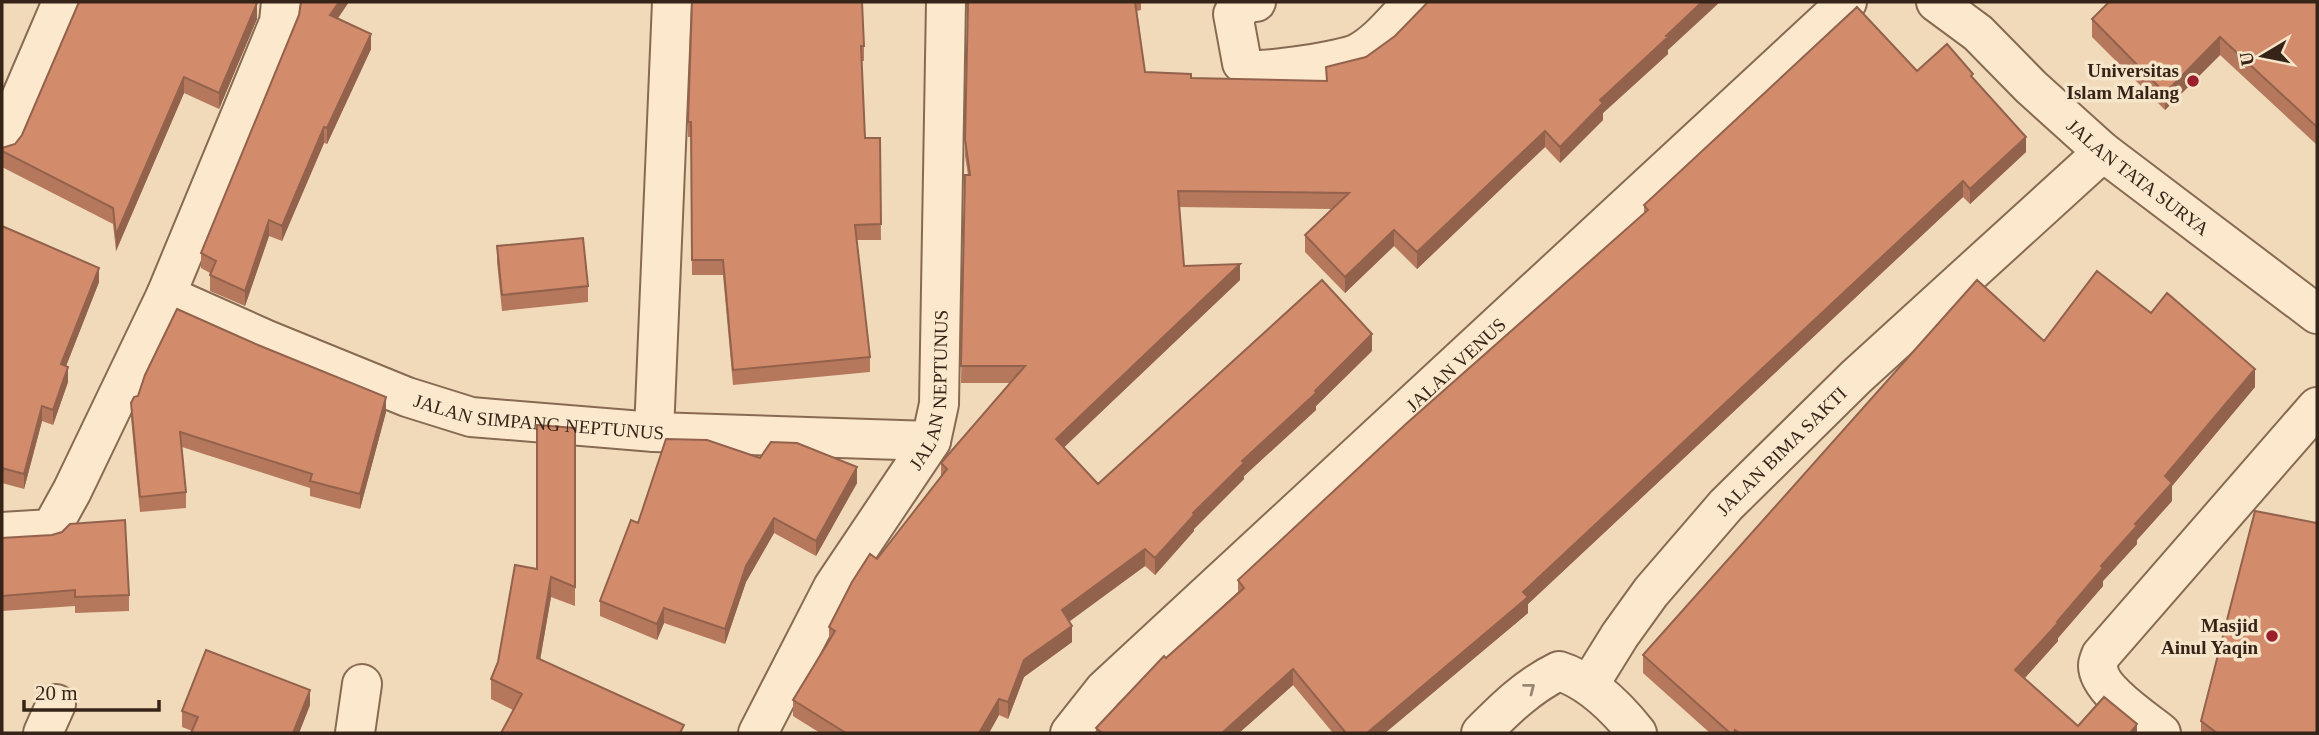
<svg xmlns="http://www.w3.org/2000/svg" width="2319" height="735" viewBox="0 0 2319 735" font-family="'Times New Roman',serif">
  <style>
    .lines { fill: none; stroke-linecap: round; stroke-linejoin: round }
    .minor-casing { stroke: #886a53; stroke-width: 42 }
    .minor { stroke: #fbe8cd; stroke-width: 38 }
    .wall { fill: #b5785d }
    .shaded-wall { fill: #93624c }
    .building { fill: #d28c6c; stroke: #93624c; stroke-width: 2 }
    .oneway { stroke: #988673 }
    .poi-dot { fill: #9b1f2d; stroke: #f7e5ca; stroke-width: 2.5 }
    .labels { text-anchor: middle; stroke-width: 7; stroke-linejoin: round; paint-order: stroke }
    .poi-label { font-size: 19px; font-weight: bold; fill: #362419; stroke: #f7e5ca; text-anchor: end }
    .street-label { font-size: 19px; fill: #362419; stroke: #f7e5ca }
  </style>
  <rect width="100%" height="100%" fill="#f0daba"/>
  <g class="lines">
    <defs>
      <g id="minor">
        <path d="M1256 2 1248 3 1233 14 1242 63C1245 66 1247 68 1251 69 1264 73 1345 60 1358 53 1379 42 1396 19 1413 2"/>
        <path id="s1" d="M1936 2 1978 33 2031 87 2103 152 2317 314"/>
        <path d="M2 142 62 2"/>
        <path id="s2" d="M166 295 267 340 407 397 471 417 654 432 931 441"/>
        <path d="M654 432 672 2"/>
        <path d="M2 532 51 529 72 491 166 295 279 22 281 2"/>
        <path id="s3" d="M1589 685 1620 635 1651 592 1726 505 1856 377 2103 152"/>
        <path d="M43 733 56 704"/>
        <path d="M355 733 362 684"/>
        <path id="s4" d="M758 733 833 587 931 441 939 404 946 2"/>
        <path id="s5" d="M1070 733 1104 690 1847 2"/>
        <path d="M1481 733C1505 709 1528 686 1559 671 1591 681 1617 708 1637 733"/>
        <path d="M2161 733C2145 720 2097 689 2098 665 2098 662 2100 658 2101 655L2317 407"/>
      </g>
    </defs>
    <use href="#minor" class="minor-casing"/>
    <use href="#minor" class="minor"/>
  </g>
  <path class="wall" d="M692 2 864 46V61H861L865 138H880L881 240H857L870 357V372L733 385 723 275H692L691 137H688V122Z
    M968 2H1141V10L1137 11 1145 72 1191 78 1326 81 1668 50V54L1603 113V120L1560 163 1545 147 1417 269 1394 246 1345 293 1305 252V235L1332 209 1179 207 1184 266 1240 280 1064 447 1098 484 1372 351 1316 406V410L1244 476V479L1194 529V531L1155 575 1145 566 1069 621 1072 642 1024 677 1008 719 999 715 989 733H820L793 716V700L829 641V627L877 559 941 477V463L1010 383H961L965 175H968L965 156Z
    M2317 2V145L2220 55 2165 110 2092 37V19Z
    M338 18 371 49 327 144 324 143 282 241 269 236 245 306 210 291V273L201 268V253Z
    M257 19 219 109 184 93 116 251 113 224 2 167V148L15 144 22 135Z
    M1917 71 1973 79 2026 152 1970 204 1963 197 1528 604V613L1385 733H1333L1293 685 1239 733H1096V728L1166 658 1238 594V580L1644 214V205Z
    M2 226 99 282 66 366 68 382 53 425 42 421 24 489 2 483Z
    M497 246 588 286V302L502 311 497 262Z
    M2151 313 2255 387 2172 486V501L2137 540V544L2103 581V586L2058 638V641L2024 679 2078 726 2137 733H1710L1643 673V655L2044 341Z
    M131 403 386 412 360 509 310 496V488L182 447 186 492V508L140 512 131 418Z
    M575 428V606L551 597 540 659 684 733 513 710 491 699V679L537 569Z
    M760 458 857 483 816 556 774 533 746 582 725 644 664 623 657 640 600 616V601L638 523Z
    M2 538 129 595V611L75 613V606L2 611Z
    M310 705 299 733H191L192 731 182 727V711Z
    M2201 721 2317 733H2201Z"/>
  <path class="shaded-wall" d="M339 2H349L330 30V15Z
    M1702 2H1720L1668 50V54L1603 113V120L1560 163V147L1600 100Z
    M257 3V19L219 109V93Z
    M371 34V49L327 144V128Z
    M2220 37V55L2165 110V93Z
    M184 77V93L116 251V235Z
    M324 127V143L282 241V226Z
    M1545 131V147L1417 269V252Z
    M2026 137V152L1970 204V189Z
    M1963 181V197L1528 604V613L1385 733H1367L1523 592Z
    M269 220V236L245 306V291Z
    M1394 230V246L1345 293V277Z
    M1240 264V280L1056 455V439Z
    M99 268V282L61 379V364Z
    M1372 334V351L1316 406V410L1244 476V479L1194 529V531L1155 575V558L1193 513 1242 461Z
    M68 367V382L53 425V410Z
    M2255 369V387L2172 486V501L2137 540V544L2103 581V586L2058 638V641L2015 689V670L2057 622 2135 524 2165 476Z
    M386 397V412L360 509V494Z
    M42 406V421L24 489V474Z
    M857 467V483L816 556V541Z
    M774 518V533L746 582 725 644V629L746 566Z
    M1145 549V566L1062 627V610Z
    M551 577V597L537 678V658Z
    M664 608V623L657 640V624Z
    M1072 626V642L1024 677 1008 719V702L1024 660Z
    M1293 669V685L1239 733H1222Z
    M310 690V705L299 733H293Z
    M999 699V715L989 733H979Z
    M2137 724V733H2130Z"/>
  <path class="building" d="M79 2H253L257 3 219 93 184 77 116 235 113 208 2 151V148L15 144 22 135Z
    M301 2H339L330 15 371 34 327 128 324 127 282 226 269 220 245 291 210 275 216 261 201 253 299 15Z
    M692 2H862L864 46H861L865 138H880L881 224 855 225 870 357 733 370 723 260H692L691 122H688Z
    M968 2H1135L1145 72 1191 74V78L1327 81 1326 67 1366 57 1395 36 1428 2H1702L1666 36 1668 37 1600 100 1603 103 1560 147 1545 131 1417 252 1394 230 1345 277 1305 235 1349 193 1178 191 1184 266 1240 264 1056 439 1098 484 1322 280 1372 334 1315 391 1316 393 1242 461 1244 463 1193 513 1194 515 1155 558 1145 549 1062 610 1072 626 1024 660 1008 702 999 699 979 733H846L793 700 835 631 829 627 852 582 870 554 877 559 947 469 941 463 1025 366H961L965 175H970L965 139Z
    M2109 2H2317V127L2220 37 2165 93 2092 19Z
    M1857 7 1917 71 1947 44 1973 74 1971 76 2026 137 1970 189 1963 181 1523 592 1528 597 1367 733H1346L1293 669 1222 733H1102L1096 728 1164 656 1166 658 1244 588 1238 580 1407 423 1648 210 1644 205Z
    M2 226 99 268 61 364 68 367 53 410 42 406 24 474 2 468Z
    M583 238 588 286 502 295 497 246Z
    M2097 271 2151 313 2167 293 2255 369 2165 476 2172 483 2135 524 2137 526 2101 566 2103 568 2057 622 2058 623 2015 670 2078 726 2104 697 2137 724 2130 733H1739L1735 730 1734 733H1730L1643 655 1977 280 2044 341Z
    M177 309 258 345 386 397 360 494 310 481 312 474 180 432 186 492 140 497 131 403 134 397 138 396 145 375Z
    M537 425 575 428V587L551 577 537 658 684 725 680 733H501L522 694 491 679 498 662 515 565 537 569Z
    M666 439 707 440 760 458 771 442 797 443 857 467 816 541 774 518 746 566 725 629 664 608 657 624 600 601 631 520 638 523Z
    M2255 511 2317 523V733H2217L2201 721Z
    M125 520 129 595 75 597V590L2 596V538L52 535 62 532 70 524Z
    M206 650 310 690 293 733H191L198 717 182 711Z"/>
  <defs><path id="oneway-chevron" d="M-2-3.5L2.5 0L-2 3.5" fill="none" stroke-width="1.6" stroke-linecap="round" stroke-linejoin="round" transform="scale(1.75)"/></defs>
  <use class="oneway" href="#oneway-chevron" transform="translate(1530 688) rotate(-38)"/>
  <g class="poi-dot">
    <circle cx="2193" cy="81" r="7"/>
    <circle cx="2272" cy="636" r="7"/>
  </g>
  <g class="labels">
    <g class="poi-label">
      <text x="2179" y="77">Universitas<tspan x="2179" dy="22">Islam Malang</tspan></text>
      <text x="2258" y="632">Masjid<tspan x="2258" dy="22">Ainul Yaqin</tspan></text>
    </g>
    <g class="street-label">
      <text dy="7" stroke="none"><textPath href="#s1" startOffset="268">JALAN TATA SURYA</textPath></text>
      <text dy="7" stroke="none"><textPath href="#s5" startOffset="534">JALAN VENUS</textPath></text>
      <text dy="7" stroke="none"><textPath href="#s4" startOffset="390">JALAN NEPTUNUS</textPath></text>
      <text dy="7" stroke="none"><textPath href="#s2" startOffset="396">JALAN SIMPANG NEPTUNUS</textPath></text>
      <text dy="7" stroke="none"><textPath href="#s3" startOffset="304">JALAN BIMA SAKTI</textPath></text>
    </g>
  </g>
  <rect width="2319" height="735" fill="none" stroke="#362419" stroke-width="7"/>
  <g transform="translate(2263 56) rotate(260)" stroke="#f7e5ca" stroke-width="5" paint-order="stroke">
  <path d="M0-5L12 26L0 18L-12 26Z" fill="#362419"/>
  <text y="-10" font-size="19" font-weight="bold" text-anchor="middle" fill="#362419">U</text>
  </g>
  <path d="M24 700v10h135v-10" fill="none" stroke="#362419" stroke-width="3.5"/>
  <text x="35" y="700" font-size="21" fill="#362419" stroke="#f7e5ca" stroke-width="5" paint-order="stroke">20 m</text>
</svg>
